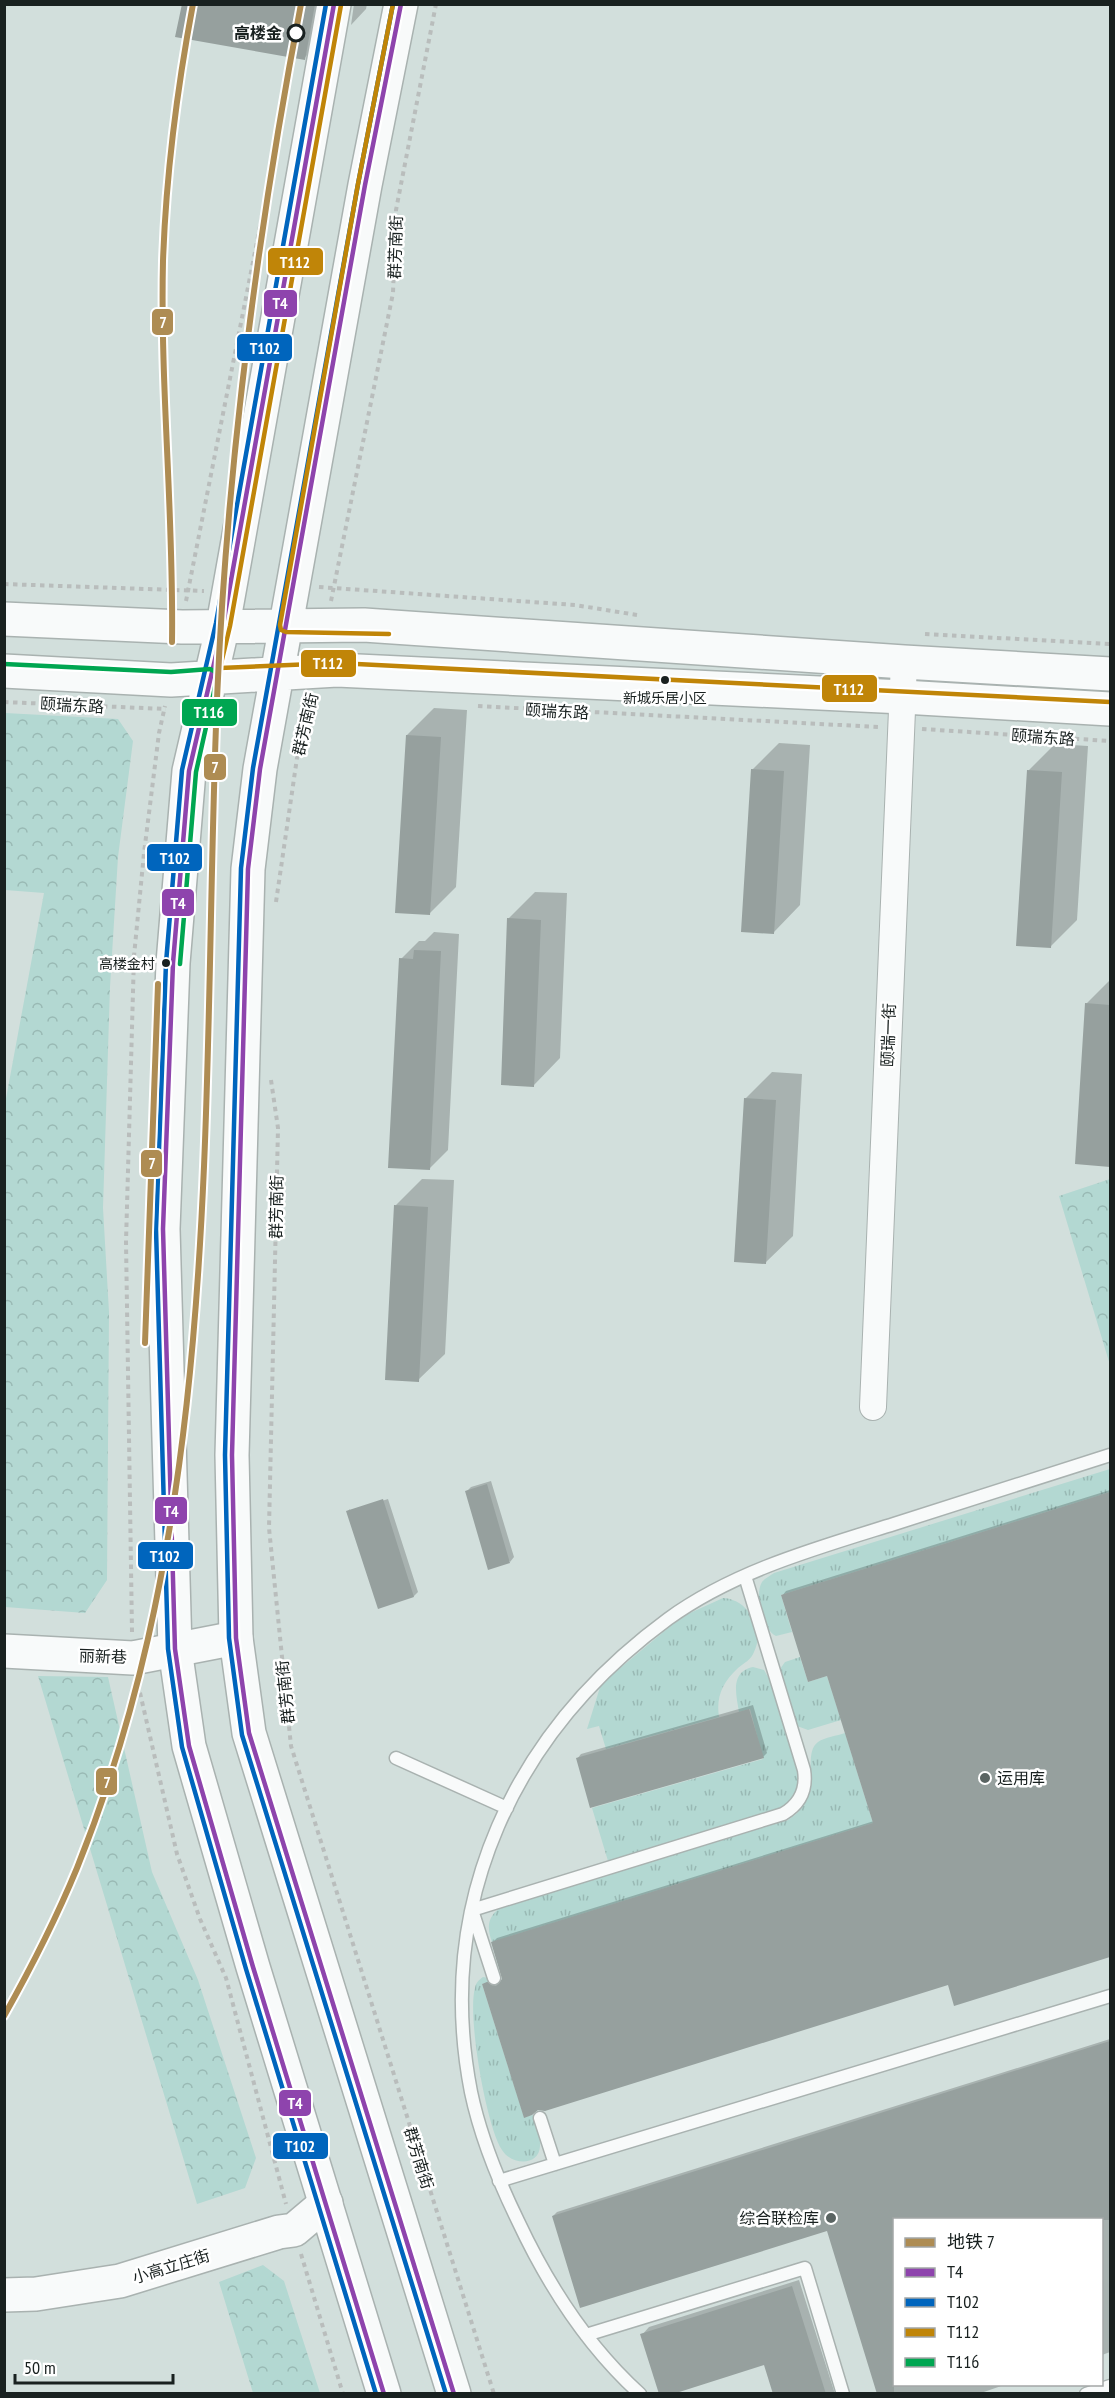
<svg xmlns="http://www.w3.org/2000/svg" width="1115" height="2398" viewBox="0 0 1115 2398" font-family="'PT Sans Narrow','Noto Sans SC',sans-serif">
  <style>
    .grass { fill: url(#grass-tufts) }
    .forest { fill: url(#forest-crowns) }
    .shadow { fill: #0003 }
    .building { fill: #96a09e }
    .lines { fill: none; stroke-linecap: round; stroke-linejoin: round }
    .lane-casing { stroke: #a9b2b0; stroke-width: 15 }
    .street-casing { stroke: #a9b2b0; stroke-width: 28 }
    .secondary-casing { stroke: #a9b2b0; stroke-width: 36 }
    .primary-casing { stroke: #a9b2b0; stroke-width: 36 }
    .path { stroke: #b9bdbc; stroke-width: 4; stroke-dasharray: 4.5 4.5; stroke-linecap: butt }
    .lane { stroke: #f8fafa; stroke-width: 12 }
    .street { stroke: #f8fafa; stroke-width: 26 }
    .secondary { stroke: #f8fafa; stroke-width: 33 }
    .primary { stroke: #f8fafa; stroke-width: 33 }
    .bus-1-casing { stroke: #fff; stroke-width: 9 }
    .bus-2-casing { stroke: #fff; stroke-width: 9 }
    .bus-3-casing { stroke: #fff; stroke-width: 9 }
    .bus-4-casing { stroke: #fff; stroke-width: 9 }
    .bus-1 { stroke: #8e44ad; stroke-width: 4.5 }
    .bus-2 { stroke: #0065bd; stroke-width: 4.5 }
    .bus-3 { stroke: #c08508; stroke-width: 4.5 }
    .bus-4 { stroke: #00a651; stroke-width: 4.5 }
    .metro-1-casing { stroke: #fff; stroke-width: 10 }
    .metro-1 { stroke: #ae8c53; stroke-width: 6 }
    .stop-dot { fill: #fff; stroke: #192120; stroke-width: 3 }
    .bus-dot { fill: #192120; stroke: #fff; stroke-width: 2 }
    .poi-dot { fill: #5a6462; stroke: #fff; stroke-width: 2 }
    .labels { text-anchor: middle; stroke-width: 5; stroke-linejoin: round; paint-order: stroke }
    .bus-label { font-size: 14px; fill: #192120; stroke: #fff }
    .stop-label { font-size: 16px; font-weight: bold; fill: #192120; stroke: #fff; text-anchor: end }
    .street-label { font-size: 16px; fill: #192120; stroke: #fff }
    .poi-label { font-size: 16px; fill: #192120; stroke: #fff; text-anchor: start }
    .line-badge { stroke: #fff; stroke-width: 2 }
    .badge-label { font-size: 16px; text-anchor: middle; font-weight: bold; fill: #fff }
  </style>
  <defs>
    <pattern id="grass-tufts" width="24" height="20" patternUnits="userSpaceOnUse" patternTransform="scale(1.5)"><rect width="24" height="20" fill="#b3d8d2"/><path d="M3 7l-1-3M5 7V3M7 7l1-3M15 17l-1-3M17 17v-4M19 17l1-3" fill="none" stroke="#99b9b4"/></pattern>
    <pattern id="forest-crowns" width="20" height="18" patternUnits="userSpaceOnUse" patternTransform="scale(1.5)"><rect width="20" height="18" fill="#b3d8d2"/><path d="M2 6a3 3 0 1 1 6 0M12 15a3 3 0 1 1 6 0" fill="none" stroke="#99b9b4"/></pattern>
  </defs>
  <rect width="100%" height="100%" fill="#d2dfdc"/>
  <path class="grass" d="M1110 1469V1492L781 1595 792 1632 776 1636C763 1630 754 1595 762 1582 765 1578 770 1576 774 1573Z
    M723 1598C747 1599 766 1628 754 1652 751 1660 744 1663 738 1668 722 1683 716 1697 719 1717L606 1749 599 1726 587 1729 601 1684 673 1624 690 1613Z
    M800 1657 808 1682 827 1676 841 1720 808 1730 797 1726 780 1669 785 1662Z
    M753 1667 764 1670 771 1682C778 1703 802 1766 798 1785 795 1801 783 1808 769 1813L608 1861 592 1808 763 1759 750 1709 739 1712C736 1694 730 1672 753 1667Z
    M845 1733 873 1823 492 1942C486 1926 488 1915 503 1906L788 1820C826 1797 800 1755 818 1742 825 1737 837 1736 845 1733Z
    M483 1977 489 1978 492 1981 482 1984 524 2117 533 2115C537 2125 541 2136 540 2146 539 2167 511 2165 502 2150 486 2126 467 2015 475 1988 476 1982 479 1980 483 1977Z"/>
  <path class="forest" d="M5 713 118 719 133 741 118 857 110 987 103 1208 109 1312 107 1580 85 1613 5 1607V1104L44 893 5 890Z
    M1110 1179V1365L1059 1196Z
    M38 1676 108 1677 152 1872 198 1980 256 2158 245 2188 197 2204Z
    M263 2265 284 2281 320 2393H253L219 2282Z"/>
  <path class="shadow" d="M183 4H329L323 40 304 58Z
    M354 4H367L366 9 351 25Z
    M434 708 467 710 456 887 429 914 407 735Z
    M779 743 810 745 800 905 774 932 752 770Z
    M1055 744 1088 746 1077 920 1050 947 1029 770Z
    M535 892 567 893 560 1058 534 1085 508 919Z
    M434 932 459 934 448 1150 429 1169 401 959 419 941H425Z
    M1110 980V1164L1109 1165 1086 1004Z
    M772 1072 802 1074 793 1236 766 1262 745 1099Z
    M422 1179 454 1180 445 1354 418 1380 396 1205Z
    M491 1481 514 1557 510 1562 467 1491 471 1487Z
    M1110 1490V1956L955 2004 949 1983 545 2110 484 1984 492 1979 501 1983 504 1980 493 1942 497 1938 874 1821 828 1674 782 1596 786 1591Z
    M388 1499 418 1592 414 1596 379 1607 348 1511 350 1509V1511Z
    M753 1705 767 1753 763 1757 577 1759 581 1754Z
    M1110 2039V2352L1102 2355V2220H894V2384H1007L978 2394H879L828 2229 553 2216 557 2212Z
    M799 2280 835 2394H774L765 2363 642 2335 649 2327Z"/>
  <path class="building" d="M182 4H315L305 60 175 37Z
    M406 735 441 737 430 915 395 913Z
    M751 769 784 771 774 934 741 932Z
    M1027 770 1062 772 1051 948 1016 946Z
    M507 918 541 920 534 1087 501 1085Z
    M414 950 441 951 430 1170 388 1168 399 958 413 959Z
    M1085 1003 1110 1005V1167L1075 1164Z
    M744 1098 776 1100 766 1264 734 1262Z
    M394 1205 428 1207 419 1382 385 1380Z
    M487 1484 510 1563 488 1570 465 1491Z
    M1110 1492V1957L954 2006 948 1985 545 2111 538 2110 532 2115 524 2118 482 1984 487 1982 496 1986 502 1979 491 1942 873 1823 827 1676 808 1682 781 1595Z
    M383 1499 414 1597 378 1609 346 1511Z
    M749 1709 764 1758 590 1808 576 1758Z
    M1110 2041V2220H894V2394H877L827 2231 580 2308 552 2216Z
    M792 2286 826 2394H773L764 2365 673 2394H659L640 2334Z"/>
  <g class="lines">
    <defs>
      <path id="lane" d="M396 1758 507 1808
        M494 1978 472 1910 783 1814C800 1804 807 1789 804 1770L745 1576
        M540 2118 555 2164
        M499 2181 1110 1996
        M586 2335 805 2268 843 2394
        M640 2394C587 2346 548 2285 518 2221 499 2182 480 2135 471 2092 434 1902 514 1732 668 1619 734 1571 817 1548 894 1524 966 1501 1038 1478 1110 1455
        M1086 2394 1110 2386"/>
      <path id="street" d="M873 1407 904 662"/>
      <path id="secondary" d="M4 1651 133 1658 236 1638
        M4 2295 36 2294 120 2281 279 2232 294 2230 326 2203"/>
      <path id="primary" d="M334 4 223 625 189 771 173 963 163 1229 175 1649 189 1746 253 1967 384 2394
        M401 4 365 185 260 769 248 869 232 1455 236 1638 249 1733 454 2394
        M4 619 182 627 364 625 904 662 1110 674
        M4 671 171 680 337 670 903 697 1110 709"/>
    </defs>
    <use href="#lane" class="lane-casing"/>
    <use href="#street" class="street-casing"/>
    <use href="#secondary" class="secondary-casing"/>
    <use href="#primary" class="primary-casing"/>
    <path class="path" d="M4 584 204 591
      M319 587 575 605 637 615
      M186 601 304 4
      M331 601 393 293 396 210 436 4
      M925 634 1110 644
      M4 702 166 709
      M478 706 878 727
      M922 729 1110 741
      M276 902 297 758 312 697
      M271 1080 278 1128 269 1528 291 1746 494 2394
      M132 1632 126 1242 134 956 144 853 159 733 165 706
      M138 1684 177 1854 200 1919 226 1978 286 2204
      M301 2254 343 2394"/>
    <use href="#lane" class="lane"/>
    <use href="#street" class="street"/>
    <use href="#secondary" class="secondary"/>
    <use href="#primary" class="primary"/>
    <defs>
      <path id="bus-1" d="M334 4 223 625 189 771 173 963 163 1229 175 1649 189 1746 253 1967 384 2394
        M401 4 365 185 260 769 248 869 232 1455 236 1638 249 1733 454 2394"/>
      <path id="bus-2" d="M326 4 216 623 182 770 166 963 156 1229 168 1649 182 1747 246 1969 376 2394
        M393 4 358 184 253 768 241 868 225 1455 229 1638 242 1735 446 2394"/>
      <path id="bus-3" d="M341 5 230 626 220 668 337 663 1110 702
        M389 634 286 632 281 630 280 625 358 184 393 4"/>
      <path id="bus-4" d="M4 664 171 672 210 669 216 672 217 678 196 772 180 964"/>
    </defs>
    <use href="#bus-1" class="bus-1-casing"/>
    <use href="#bus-2" class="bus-2-casing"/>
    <use href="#bus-3" class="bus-3-casing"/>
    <use href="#bus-4" class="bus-4-casing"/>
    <use href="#bus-1" class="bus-1"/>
    <use href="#bus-2" class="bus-2"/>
    <use href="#bus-3" class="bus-3"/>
    <use href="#bus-4" class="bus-4"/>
    <defs>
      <path id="metro-1" d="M172 642C174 515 160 388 163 261 166 175 177 89 193 4
        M145 1343 158 984
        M4 2016C31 1968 56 1919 77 1868 226 1498 201 1090 217 699 227 465 257 234 301 4"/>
    </defs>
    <use href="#metro-1" class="metro-1-casing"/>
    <use href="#metro-1" class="metro-1"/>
  </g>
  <circle class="stop-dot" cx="296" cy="33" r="8"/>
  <g class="bus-dot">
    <circle cx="665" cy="680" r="5"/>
    <circle cx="166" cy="963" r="5"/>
  </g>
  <g class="poi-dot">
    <circle cx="985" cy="1778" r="6"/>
    <circle cx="831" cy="2218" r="6"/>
  </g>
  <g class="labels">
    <g class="bus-label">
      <text x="665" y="703">新城乐居小区</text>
      <text x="155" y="969" text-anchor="end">高楼金村</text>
    </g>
    <g class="stop-label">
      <text x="282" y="39">高楼金</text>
    </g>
    <g class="street-label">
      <text transform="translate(395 247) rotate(-88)" y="6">群芳南街</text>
      <text transform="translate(72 705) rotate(3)" y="6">颐瑞东路</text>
      <text transform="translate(557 711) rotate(3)" y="6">颐瑞东路</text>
      <text transform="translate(305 724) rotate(-77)" y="6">群芳南街</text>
      <text transform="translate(1043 737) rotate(4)" y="6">颐瑞东路</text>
      <text transform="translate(888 1035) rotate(-88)" y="6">颐瑞一街</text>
      <text transform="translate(276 1207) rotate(-89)" y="6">群芳南街</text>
      <text transform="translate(103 1656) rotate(2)" y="6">丽新巷</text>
      <text transform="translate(285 1692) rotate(-96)" y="6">群芳南街</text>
      <text transform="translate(419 2158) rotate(73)" y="6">群芳南街</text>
      <text transform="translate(171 2266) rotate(-17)" y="6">小高立庄街</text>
    </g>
    <g class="poi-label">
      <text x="997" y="1784">运用库</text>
      <text x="819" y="2224" text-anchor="end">综合联检库</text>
    </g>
  </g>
  <g class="line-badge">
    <rect x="267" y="247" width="57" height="29" rx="6" fill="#c08508"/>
    <rect x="263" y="289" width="35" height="29" rx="6" fill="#8e44ad"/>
    <rect x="151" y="308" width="23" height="28" rx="6" fill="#ae8c53"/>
    <rect x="236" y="333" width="57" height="29" rx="6" fill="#0065bd"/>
    <rect x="300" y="649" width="57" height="29" rx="6" fill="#c08508"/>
    <rect x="821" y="674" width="57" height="29" rx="6" fill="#c08508"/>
    <rect x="181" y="698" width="57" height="29" rx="6" fill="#00a651"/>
    <rect x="203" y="753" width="24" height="28" rx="6" fill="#ae8c53"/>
    <rect x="146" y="843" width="57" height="29" rx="6" fill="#0065bd"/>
    <rect x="161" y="888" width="34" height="29" rx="6" fill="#8e44ad"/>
    <rect x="140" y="1149" width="23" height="29" rx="6" fill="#ae8c53"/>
    <rect x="154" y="1496" width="34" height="29" rx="6" fill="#8e44ad"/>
    <rect x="137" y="1541" width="57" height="29" rx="6" fill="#0065bd"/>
    <rect x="95" y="1767" width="23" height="29" rx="6" fill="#ae8c53"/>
    <rect x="278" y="2089" width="34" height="28" rx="6" fill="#8e44ad"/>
    <rect x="272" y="2132" width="57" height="28" rx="6" fill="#0065bd"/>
  </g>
  <g class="badge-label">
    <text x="295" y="268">T112</text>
    <text x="280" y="309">T4</text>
    <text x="163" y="328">7</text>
    <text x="265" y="354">T102</text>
    <text x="328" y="669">T112</text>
    <text x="849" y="695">T112</text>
    <text x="209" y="718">T116</text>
    <text x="215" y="773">7</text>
    <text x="175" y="864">T102</text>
    <text x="178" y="909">T4</text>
    <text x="152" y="1169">7</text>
    <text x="171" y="1517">T4</text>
    <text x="165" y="1562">T102</text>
    <text x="107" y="1788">7</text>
    <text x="295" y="2109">T4</text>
    <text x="300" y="2152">T102</text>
  </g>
  <rect width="1115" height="2398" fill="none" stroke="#192120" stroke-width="12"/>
  <rect x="893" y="2218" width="210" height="168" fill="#ffffff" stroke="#a3a6a6" stroke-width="1.5"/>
  <rect x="905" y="2238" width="30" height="9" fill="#ae8c53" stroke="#a3a6a6" stroke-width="1.5"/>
  <text x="947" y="2248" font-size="18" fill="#192120">地铁 7</text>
  <rect x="905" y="2268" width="30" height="9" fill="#8e44ad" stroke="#a3a6a6" stroke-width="1.5"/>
  <text x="947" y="2278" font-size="18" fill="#192120">T4</text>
  <rect x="905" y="2298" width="30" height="9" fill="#0065bd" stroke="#a3a6a6" stroke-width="1.5"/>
  <text x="947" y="2308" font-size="18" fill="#192120">T102</text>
  <rect x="905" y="2328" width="30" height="9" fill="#c08508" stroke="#a3a6a6" stroke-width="1.5"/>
  <text x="947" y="2338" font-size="18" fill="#192120">T112</text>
  <rect x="905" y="2358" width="30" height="9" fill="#00a651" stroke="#a3a6a6" stroke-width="1.5"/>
  <text x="947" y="2368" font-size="18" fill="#192120">T116</text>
  <path d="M15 2374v9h158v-9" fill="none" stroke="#192120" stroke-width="3"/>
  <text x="24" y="2374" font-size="18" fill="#192120" stroke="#ffffff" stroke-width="4.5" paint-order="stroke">50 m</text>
</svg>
